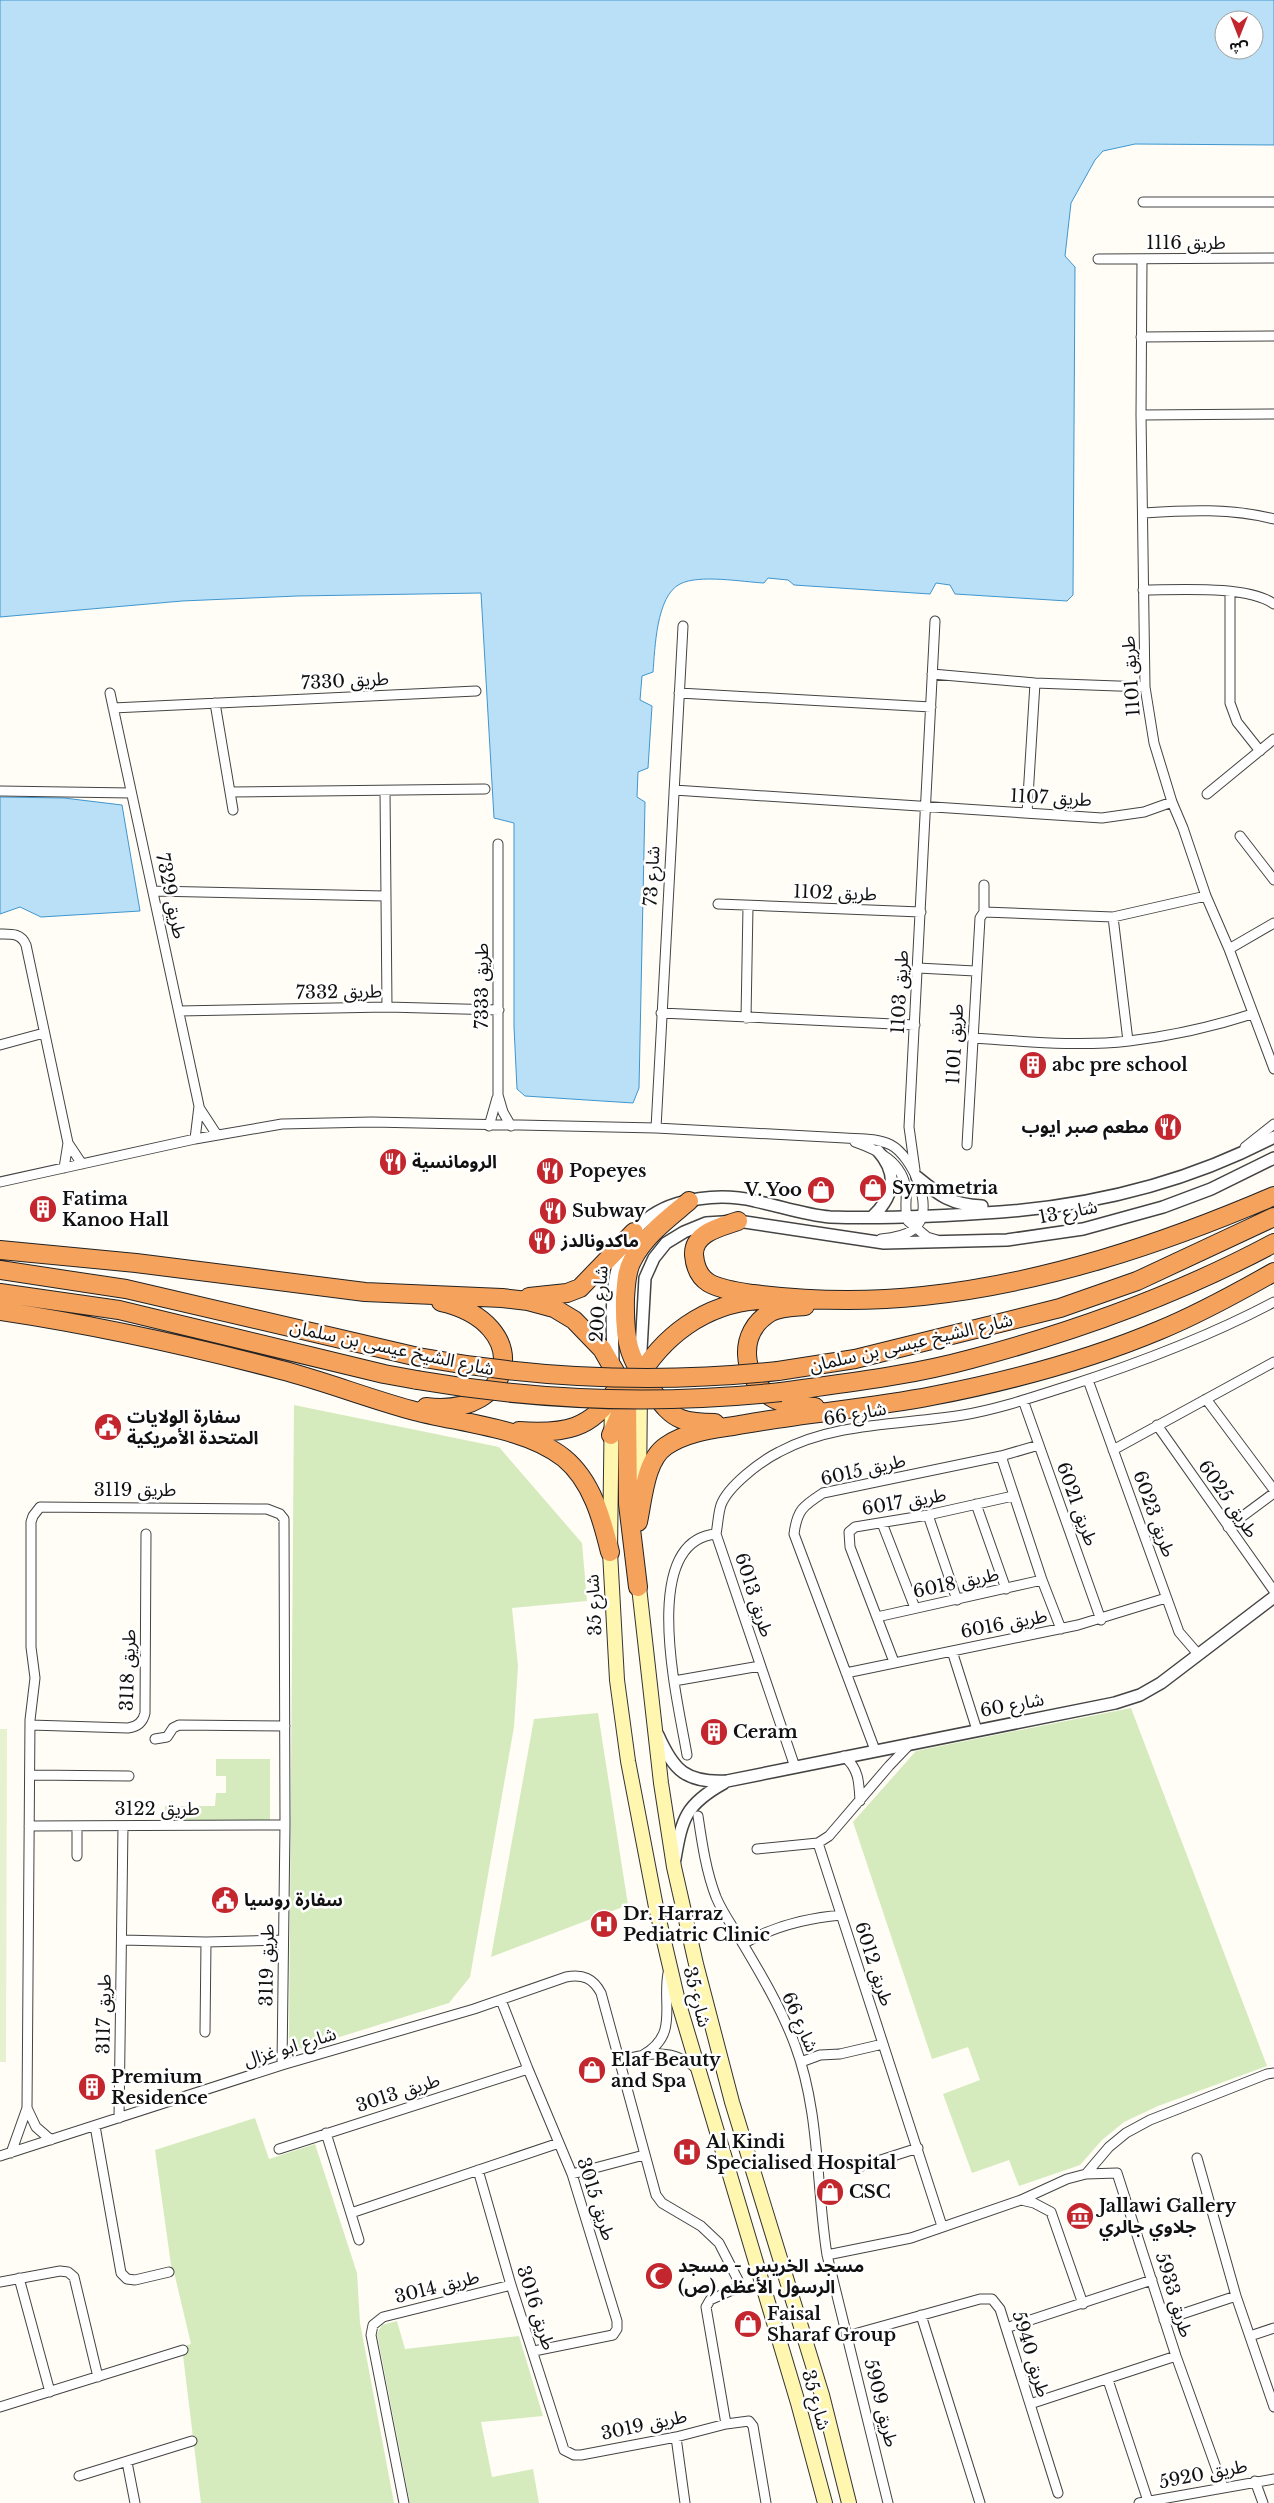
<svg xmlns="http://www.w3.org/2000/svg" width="1274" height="2503" viewBox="0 0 1274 2503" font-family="'Libre Baskerville','Noto Sans Arabic',serif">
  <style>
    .green { fill: #d5ebbd }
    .pitch { fill: #e6f2cf }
    .water { fill: #b9e0f7; stroke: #3f96cf; fill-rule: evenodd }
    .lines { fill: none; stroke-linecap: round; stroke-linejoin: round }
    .minor-casing { stroke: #444; stroke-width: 11 }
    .tertiary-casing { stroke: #444; stroke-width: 14 }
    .secondary-casing { stroke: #333; stroke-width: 16 }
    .motorway-casing { stroke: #222; stroke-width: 20 }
    .minor { stroke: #fff; stroke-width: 9 }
    .tertiary { stroke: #fff; stroke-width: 11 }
    .secondary { stroke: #fff6b0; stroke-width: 14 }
    .motorway { stroke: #f5a25d; stroke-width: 18 }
    .motorway-bridge-casing { stroke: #222; stroke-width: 20; stroke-linecap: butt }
    .motorway-bridge { stroke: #f5a25d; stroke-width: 18 }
    .labels { text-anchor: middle; stroke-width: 5; stroke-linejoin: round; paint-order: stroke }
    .street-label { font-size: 18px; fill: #111; stroke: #fff }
    .poi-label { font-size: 18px; font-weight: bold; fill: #111; stroke: #fff; text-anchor: start }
  </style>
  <rect width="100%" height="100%" fill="#fffdf5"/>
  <path class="green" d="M294 1405 499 1447 582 1543 587 1601 512 1608 518 1666 514 1727 470 1977 449 2003 301 2049 289 2039Z
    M1131 1708 1267 2066 1158 2106 1124 2122 1102 2140 1080 2165 1019 2186 1009 2160 972 2173 943 2094 980 2080 968 2047 932 2059 853 1822 916 1751Z
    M598 1713 628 1905 491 1957 534 1719Z
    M216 1759H270V1820H165V1806H215L216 1793H226V1776H216Z
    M255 2118 269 2159 315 2144 357 2273 360 2323 394 2503H201L182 2347 191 2344 174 2272H172L155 2150Z
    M397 2321 405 2349 519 2336 543 2416 481 2422 492 2477 533 2469 539 2503H410L377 2334 382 2325Z"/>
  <path class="pitch" d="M0 1729H7L6 2062H0Z"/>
  <path class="water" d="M0 0H1274V145L1135 144 1103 151 1095 160 1071 203 1065 256 1075 267 1073 595 1067 601 955 594 950 585 936 583 930 594 794 585 788 580 768 578 764 583C743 582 699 574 680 584 656 596 655 649 653 672L642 676 640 700 652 706 648 768 638 772 637 797 645 802 639 1088 633 1103 525 1096 517 1089 514 1027V823L494 818 481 593 297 596 182 601 0 617ZM1224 20H1254V50H1224Z
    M0 797 64 798 122 805 140 911 41 917 20 907 0 914Z"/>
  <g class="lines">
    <defs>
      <path id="minor" d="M1143 202H1274
        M1098 259 1274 258
        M1142 260 1141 415 1145 687 1154 743 1172 802 1183 828 1206 896 1229 949 1274 1069
        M1141 337 1274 336
        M1141 415 1274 414
        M1144 513C1187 510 1232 508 1274 519
        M1143 590C1177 590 1247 585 1274 604
        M1230 592V703L1237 722 1260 751
        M932 674 1035 683 1145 687
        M110 693 199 1106 195 1139
        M679 693 931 707
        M215 703 233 810
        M113 708 476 691
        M674 790 1102 818 1144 812 1172 802
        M0 791 131 793
        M385 791 387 1007
        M230 792 485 789
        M1207 794 1274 739
        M1027 813 1035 683
        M1240 836 1274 880
        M498 844V1095L503 1112 511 1126
        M154 891 385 896
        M718 904 921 912
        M984 912 1113 917 1206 896
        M1113 917 1128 1041
        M0 934C11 934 21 933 26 945L68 1143 82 1164
        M1229 949 1274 923
        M918 968 975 971
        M179 1011 387 1007 499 1010
        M661 1013 915 1025
        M746 1018 748 906
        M972 1038C1023 1041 1077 1047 1129 1041 1171 1036 1212 1027 1252 1014
        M0 1045 44 1033
        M200 1109 217 1135
        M489 1126 497 1098
        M656 1128 683 626
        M855 1142C878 1150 903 1162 906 1190 907 1200 904 1211 908 1221L927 1237 937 1240
        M967 1145 980 918 984 912V885
        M1245 1147 1274 1124
        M64 1168 68 1143
        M915 1170 909 1127 935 621
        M0 1182 195 1139 282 1124 372 1122 656 1128 845 1138C860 1139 877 1138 891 1145 912 1156 937 1210 914 1229 905 1236 892 1238 881 1239
        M1088 1380 1179 1632 1198 1654
        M1206 1399 1274 1490
        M1023 1400 1101 1620
        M1157 1425 1274 1591
        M1113 1450 1274 1362
        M1001 1456 1042 1580 1061 1629
        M976 1504 1006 1589
        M928 1515 957 1600
        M882 1523 915 1608
        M1228 1527 1274 1493
        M877 1617 1042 1580
        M952 1651 977 1730
        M894 1662 850 1547 849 1532 855 1527 928 1515 1013 1496
        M846 1673 1078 1625 1166 1598
        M674 1681 760 1666
        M30 1725 128 1728C137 1727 143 1722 145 1713L146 1534
        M155 1739 167 1737 173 1728 179 1725 285 1726
        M875 1750 794 1534C797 1510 803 1506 823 1493L1001 1456 1039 1445
        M687 1755C679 1706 637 1541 716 1534
        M844 1756C859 1769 859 1782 860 1801
        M795 1767 716 1534C718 1524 718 1514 721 1505 728 1486 761 1461 779 1452 834 1422 902 1425 963 1415 999 1409 1033 1397 1068 1386 1139 1363 1208 1337 1274 1302
        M31 1775 129 1776
        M698 1816C702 1843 706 1871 716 1897 723 1914 734 1928 743 1944 762 1976 782 2010 795 2045 820 2112 816 2185 827 2255L888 2503
        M29 1826 285 1825
        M818 1843 942 2226
        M757 1849 818 1843 829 1836 889 1766 911 1743
        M77 1856V1827
        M122 1940 206 1942 283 1940
        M743 1944C772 1927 807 1918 841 1915
        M501 2000 528 2069 572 2174 617 2321V2329L613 2335 534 2351
        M205 2032 206 1942
        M643 2055C679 2035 662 2005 668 1973
        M619 2061C649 2053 673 2047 698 2070
        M801 2062 820 2055 840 2054 883 2044
        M27 2108 36 2127 51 2140
        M119 2118 123 1826
        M95 2126 121 2273 127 2279 135 2280 169 2272
        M326 2133 359 2240
        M279 2149 528 2069
        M11 2153 27 2108 30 1720 35 1678 31 1647V1522L33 1516 40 1507 267 1509 280 1514 284 1519 285 1825 282 2065
        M0 2156 282 2065 474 2009 566 1977C583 1974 593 1978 601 1993L656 2195 662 2203 701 2226 719 2243 738 2280 737 2288 710 2300 706 2307 726 2424
        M1197 2158 1236 2296 1274 2407
        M862 2166 918 2148
        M478 2170 511 2285 564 2450 574 2455H581L676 2437 726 2424 749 2421 753 2426 766 2503
        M572 2174 644 2155
        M1086 2174 1109 2147 1126 2133 1150 2120 1267 2074 1274 2073
        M1021 2200 1034 2203 1051 2212 1083 2304
        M351 2213 559 2143
        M827 2255 911 2238 1021 2200 1067 2179 1086 2174 1117 2173 1176 2356 1223 2487
        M19 2278 50 2392
        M0 2282 60 2271 68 2272 74 2277 98 2377
        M921 2315 980 2503
        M1164 2320 1236 2296
        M1006 2328 1152 2280
        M847 2336 980 2299H992L1000 2309 1058 2493
        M1250 2336 1274 2328
        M1108 2380 1148 2501
        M1030 2404 1176 2356
        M0 2407 183 2350
        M676 2437 685 2503
        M127 2462 135 2503
        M79 2476 192 2441
        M1255 2481 1263 2503
        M404 2503 371 2335 373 2325 383 2317 511 2285
        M1139 2503 1274 2479"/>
      <path id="tertiary" d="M917 1177C940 1196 952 1205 982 1206
        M872 1217C894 1196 899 1175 878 1151
        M613 1366C613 1318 604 1253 647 1219 675 1197 722 1193 755 1201 780 1206 805 1215 830 1217 886 1219 944 1216 1000 1212 1096 1205 1188 1182 1274 1137
        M640 1368 645 1278 654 1258 666 1243 684 1232 706 1223 738 1221 884 1243 1007 1240 1083 1229 1163 1207 1211 1189 1274 1158
        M658 1735C674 1771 686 1783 727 1781L1115 1703 1140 1695 1161 1683 1274 1597
        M675 1859C682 1818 686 1804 724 1783"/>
      <path id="secondary" d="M612 1393 610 1552 617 1680 628 1761 656 1907 678 2001 798 2403 825 2503
        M639 1491 640 1390
        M638 1578 661 1783 674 1867 696 1964 732 2102 822 2395 849 2503"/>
      <path id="motorway" d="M689 1201C669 1218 644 1236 632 1261 626 1272 626 1286 625 1298 624 1341 628 1358 654 1393 662 1404 669 1414 681 1419 692 1423 704 1423 715 1423
        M738 1221C722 1227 693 1232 694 1255 695 1266 699 1277 709 1283 722 1290 739 1292 753 1294 809 1301 867 1302 923 1296 1045 1283 1162 1244 1274 1196
        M0 1250 136 1263 365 1292 502 1298 528 1301 554 1308 574 1320 602 1349 621 1382 627 1398 628 1504 638 1587
        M0 1270 126 1289 418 1357
        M0 1293 119 1310 384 1374 417 1380
        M529 1297 567 1293 580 1288 634 1232
        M805 1306C795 1307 780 1307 771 1312 737 1332 741 1376 771 1397 783 1405 801 1406 815 1407
        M0 1311C94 1325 189 1346 281 1370 324 1381 367 1398 411 1410 458 1423 525 1427 564 1458 592 1481 602 1519 610 1552
        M778 1371 855 1359 1060 1308 1137 1281 1274 1217
        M636 1382C662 1336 705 1304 758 1300
        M781 1392C845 1383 909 1376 971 1359 1077 1331 1177 1295 1274 1243
        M426 1407C517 1418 534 1323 441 1302
        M519 1431C563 1434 592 1430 616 1390
        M611 1435 624 1405
        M638 1522C643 1499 645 1460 666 1446 689 1430 719 1429 745 1424 807 1413 870 1408 932 1396 1010 1381 1086 1361 1160 1330 1199 1314 1237 1293 1274 1272"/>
    </defs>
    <use href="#minor" class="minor-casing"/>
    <use href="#tertiary" class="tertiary-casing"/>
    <use href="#secondary" class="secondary-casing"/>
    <use href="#motorway" class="motorway-casing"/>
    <use href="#minor" class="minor"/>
    <use href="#tertiary" class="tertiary"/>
    <use href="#secondary" class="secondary"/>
    <use href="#motorway" class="motorway"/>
    <defs>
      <path id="motorway-bridge" d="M418 1357C539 1379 656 1384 778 1371
        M417 1380C538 1401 659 1405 781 1392"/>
    </defs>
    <use href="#motorway-bridge" class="motorway-bridge-casing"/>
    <use href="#motorway-bridge" class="motorway-bridge"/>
  </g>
  <defs>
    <symbol id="building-disc" viewBox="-11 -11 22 22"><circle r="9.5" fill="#c4262e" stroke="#fff"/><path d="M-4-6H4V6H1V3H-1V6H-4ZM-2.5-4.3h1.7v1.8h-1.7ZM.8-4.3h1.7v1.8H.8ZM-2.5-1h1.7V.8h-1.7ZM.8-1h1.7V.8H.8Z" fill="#fff"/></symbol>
    <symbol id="restaurant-disc" viewBox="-11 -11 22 22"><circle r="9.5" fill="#c4262e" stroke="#fff"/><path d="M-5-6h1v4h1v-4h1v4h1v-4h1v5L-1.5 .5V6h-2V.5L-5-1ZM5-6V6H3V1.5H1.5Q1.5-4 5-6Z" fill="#fff"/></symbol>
    <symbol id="shop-disc" viewBox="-11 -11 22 22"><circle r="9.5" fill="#c4262e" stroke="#fff"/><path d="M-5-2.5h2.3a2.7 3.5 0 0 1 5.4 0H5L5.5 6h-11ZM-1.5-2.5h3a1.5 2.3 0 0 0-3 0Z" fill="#fff"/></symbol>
    <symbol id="civic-disc" viewBox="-11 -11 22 22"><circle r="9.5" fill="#c4262e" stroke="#fff"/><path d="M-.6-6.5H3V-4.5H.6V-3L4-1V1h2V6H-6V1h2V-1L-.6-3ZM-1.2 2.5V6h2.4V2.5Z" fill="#fff"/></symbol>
    <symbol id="hospital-disc" viewBox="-11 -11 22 22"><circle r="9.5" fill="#c4262e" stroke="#fff"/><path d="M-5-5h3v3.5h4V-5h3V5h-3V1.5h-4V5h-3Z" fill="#fff"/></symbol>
    <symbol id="museum-disc" viewBox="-11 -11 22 22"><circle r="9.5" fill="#c4262e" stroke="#fff"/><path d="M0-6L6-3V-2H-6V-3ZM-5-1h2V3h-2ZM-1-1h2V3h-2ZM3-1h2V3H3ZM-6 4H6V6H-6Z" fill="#fff"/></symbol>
    <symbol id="mosque-disc" viewBox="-11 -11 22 22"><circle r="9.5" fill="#c4262e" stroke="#fff"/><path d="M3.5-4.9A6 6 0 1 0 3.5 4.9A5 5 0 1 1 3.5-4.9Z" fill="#fff"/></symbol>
  </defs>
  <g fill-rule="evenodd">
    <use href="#building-disc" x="1017" y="1049" width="32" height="32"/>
    <use href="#restaurant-disc" x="1152" y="1111" width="32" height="32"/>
    <use href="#restaurant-disc" x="377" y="1146" width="32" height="32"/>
    <use href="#restaurant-disc" x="534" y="1155" width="32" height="32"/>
    <use href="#shop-disc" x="857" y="1172" width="32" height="32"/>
    <use href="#shop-disc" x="805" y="1174" width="32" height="32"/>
    <use href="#building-disc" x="27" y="1193" width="32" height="32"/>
    <use href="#restaurant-disc" x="537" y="1195" width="32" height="32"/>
    <use href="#restaurant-disc" x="526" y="1225" width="32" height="32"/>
    <use href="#civic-disc" x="92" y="1411" width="32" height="32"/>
    <use href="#building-disc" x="698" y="1716" width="32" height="32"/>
    <use href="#civic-disc" x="209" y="1884" width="32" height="32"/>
    <use href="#hospital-disc" x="588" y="1908" width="32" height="32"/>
    <use href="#shop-disc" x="576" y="2054" width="32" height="32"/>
    <use href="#building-disc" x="76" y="2071" width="32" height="32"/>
    <use href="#hospital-disc" x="671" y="2136" width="32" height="32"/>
    <use href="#shop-disc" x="814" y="2176" width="32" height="32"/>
    <use href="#museum-disc" x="1064" y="2200" width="32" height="32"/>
    <use href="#mosque-disc" x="643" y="2260" width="32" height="32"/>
    <use href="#shop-disc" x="732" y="2308" width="32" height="32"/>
  </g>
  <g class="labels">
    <g class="street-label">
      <text x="1186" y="249">طريق 1116</text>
      <text transform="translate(1131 676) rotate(-94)" y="6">طريق 1101</text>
      <text transform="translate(345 681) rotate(-3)" y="6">طريق 7330</text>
      <text transform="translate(1051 798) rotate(3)" y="6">طريق 1107</text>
      <text transform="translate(652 876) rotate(-87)" y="6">شارع 73</text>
      <text transform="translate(835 893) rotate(2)" y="6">طريق 1102</text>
      <text transform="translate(171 896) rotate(78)" y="6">طريق 7329</text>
      <text transform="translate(482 986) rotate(-90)" y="6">طريق 7333</text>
      <text transform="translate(339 992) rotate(-1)" y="6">طريق 7332</text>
      <text transform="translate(900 992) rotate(-87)" y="6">طريق 1103</text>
      <text transform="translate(955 1044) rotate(-87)" y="6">طريق 1101</text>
      <text transform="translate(1068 1212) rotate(-11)" y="6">شارع 13</text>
      <text transform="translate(599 1304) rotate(-86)" y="6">شارع 200</text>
      <text transform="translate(911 1343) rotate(-13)" y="6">شارع الشيخ عيسى بن سلمان</text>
      <text transform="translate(392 1348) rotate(12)" y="6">شارع الشيخ عيسى بن سلمان</text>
      <text transform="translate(855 1414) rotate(-10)" y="6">شارع 66</text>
      <text transform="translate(863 1470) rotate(-13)" y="6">طريق 6015</text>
      <text x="135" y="1496">طريق 3119</text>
      <text transform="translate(1228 1499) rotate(55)" y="6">طريق 6025</text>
      <text transform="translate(904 1502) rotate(-10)" y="6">طريق 6017</text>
      <text transform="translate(1077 1504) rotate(70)" y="6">طريق 6021</text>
      <text transform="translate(1154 1514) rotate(70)" y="6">طريق 6023</text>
      <text transform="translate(956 1583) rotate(-12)" y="6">طريق 6018</text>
      <text transform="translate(754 1595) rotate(72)" y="6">طريق 6013</text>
      <text transform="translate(594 1605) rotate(-93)" y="6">شارع 35</text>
      <text transform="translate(1004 1624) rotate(-11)" y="6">طريق 6016</text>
      <text transform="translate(128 1670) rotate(-88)" y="6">طريق 3118</text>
      <text transform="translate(1012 1705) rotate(-11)" y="6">شارع 60</text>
      <text x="157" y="1815">طريق 3122</text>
      <text transform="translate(874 1964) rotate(72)" y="6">طريق 6012</text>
      <text transform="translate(267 1965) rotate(-89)" y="6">طريق 3119</text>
      <text transform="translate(697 1997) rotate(75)" y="6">شارع 35</text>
      <text transform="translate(104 2014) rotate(-89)" y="6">طريق 3117</text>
      <text transform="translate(800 2022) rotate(66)" y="6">شارع 66</text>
      <text transform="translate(290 2047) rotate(-17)" y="6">شارع ابو غزال</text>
      <text transform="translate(398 2093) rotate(-18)" y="6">طريق 3013</text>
      <text transform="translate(596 2199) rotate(72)" y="6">طريق 3015</text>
      <text transform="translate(437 2287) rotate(-14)" y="6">طريق 3014</text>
      <text transform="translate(1174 2295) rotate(73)" y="6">طريق 5933</text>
      <text transform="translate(536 2308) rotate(72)" y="6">طريق 3016</text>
      <text transform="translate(1031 2354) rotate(73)" y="6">طريق 5940</text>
      <text transform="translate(816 2400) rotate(74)" y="6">شارع 35</text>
      <text transform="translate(881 2403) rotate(76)" y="6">طريق 5909</text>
      <text transform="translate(644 2425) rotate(-12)" y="6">طريق 3019</text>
      <text transform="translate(1203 2474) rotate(-11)" y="6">طريق 5920</text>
    </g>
    <g class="poi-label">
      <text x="1052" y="1071">abc pre school</text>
      <text x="1149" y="1133" text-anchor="end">مطعم صبر ايوب</text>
      <text x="412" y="1168">الرومانسية</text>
      <text x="569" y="1177">Popeyes</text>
      <text x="892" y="1194">Symmetria</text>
      <text x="802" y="1196" text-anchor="end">V. Yoo</text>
      <text x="62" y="1205">Fatima<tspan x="62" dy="21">Kanoo Hall</tspan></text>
      <text x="572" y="1217">Subway</text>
      <text x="561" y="1247">ماكدونالدز</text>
      <text x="127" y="1423">سفارة الولايات<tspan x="127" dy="21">المتحدة الأمريكية</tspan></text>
      <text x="733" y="1738">Ceram</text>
      <text x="244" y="1906">سفارة روسيا</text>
      <text x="623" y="1920">Dr. Harraz<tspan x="623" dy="21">Pediatric Clinic</tspan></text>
      <text x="611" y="2066">Elaf Beauty<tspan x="611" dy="21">and Spa</tspan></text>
      <text x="111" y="2083">Premium<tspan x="111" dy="21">Residence</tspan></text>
      <text x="706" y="2148">Al Kindi<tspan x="706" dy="21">Specialised Hospital</tspan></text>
      <text x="849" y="2198">CSC</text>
      <text x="1099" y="2212">Jallawi Gallery<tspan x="1099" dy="21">جلاوي جالري</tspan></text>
      <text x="678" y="2272">مسجد الخريس - مسجد<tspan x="678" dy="21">الرسول الأعظم (ص)</tspan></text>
      <text x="767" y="2320">Faisal<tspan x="767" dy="21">Sharaf Group</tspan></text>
    </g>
  </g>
  <g transform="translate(1239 35) rotate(180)"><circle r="24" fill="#ffffff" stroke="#a0a0a0"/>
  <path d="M0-4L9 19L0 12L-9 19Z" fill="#c4262e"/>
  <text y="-8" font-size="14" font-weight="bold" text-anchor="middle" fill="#111111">ش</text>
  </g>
</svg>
